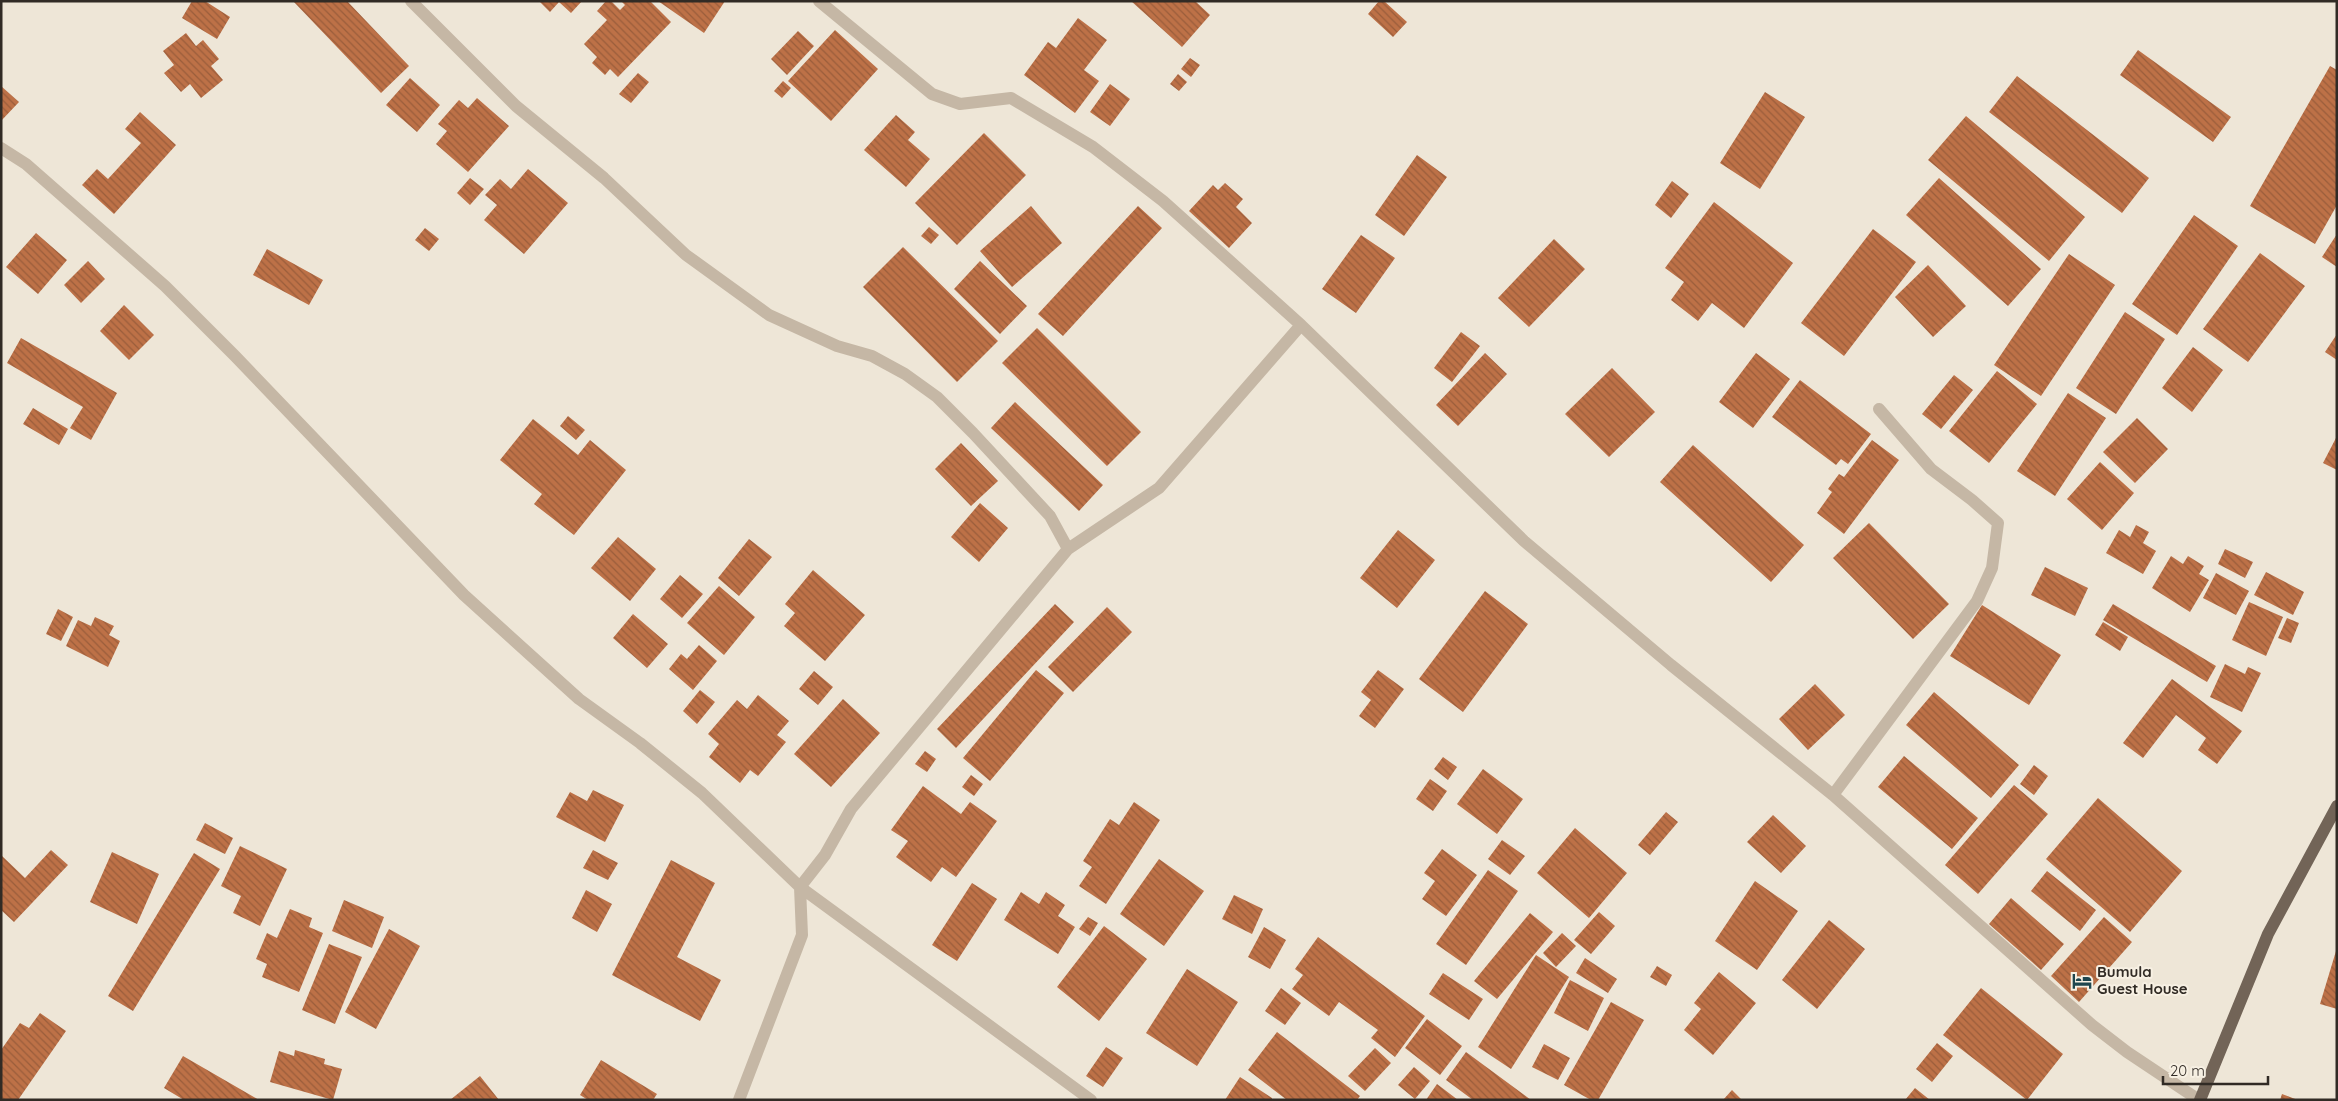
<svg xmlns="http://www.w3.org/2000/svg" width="2338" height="1101" viewBox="0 0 2338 1101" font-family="Quicksand,sans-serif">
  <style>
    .building { fill: url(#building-back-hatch) }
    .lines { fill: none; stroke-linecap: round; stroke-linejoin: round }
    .minor { stroke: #c5b7a5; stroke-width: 12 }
    .major { stroke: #726457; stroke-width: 12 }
    .labels { text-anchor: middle; stroke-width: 4; stroke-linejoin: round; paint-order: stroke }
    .poi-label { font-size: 15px; font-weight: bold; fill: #312b25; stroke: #f7f0e3; text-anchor: start }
  </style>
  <defs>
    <pattern id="building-back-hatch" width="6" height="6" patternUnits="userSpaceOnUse" patternTransform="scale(1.25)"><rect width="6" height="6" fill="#bd7147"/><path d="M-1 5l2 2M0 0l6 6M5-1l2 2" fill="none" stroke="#9a5d3b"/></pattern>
  </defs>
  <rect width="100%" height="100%" fill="#eee6d7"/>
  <path class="building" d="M192 1H205L230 17 217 39 182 18Z
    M293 1H347L409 66 381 93Z
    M539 1H582L571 13 559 2 550 12Z
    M606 1H611L620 10 625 5 621 1H650L671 22 618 77 610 69 605 75 592 63 597 57 584 44 607 20 597 11Z
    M658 1H725L704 33Z
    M1131 1H1195L1210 15 1182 47Z
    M1379 1H1384L1407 22 1393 37 1368 14Z
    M1078 18 1107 40 1084 70 1099 81 1075 113 1024 75 1048 42 1056 48Z
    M835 30 878 69 831 121 788 81Z
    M798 31 814 46 787 75 771 59Z
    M186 33 196 46 203 40 219 59 211 66 223 80 201 98 190 84 181 92 164 73 174 65 163 51Z
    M2138 50 2231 117 2213 142 2120 75Z
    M1190 58 1200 65 1191 77 1181 69Z
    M2330 66 2337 70V205L2315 244 2250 206Z
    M638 73 649 82 631 103 619 94Z
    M1178 74 1187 82 1179 91 1170 84Z
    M2017 76 2149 178 2122 213 1989 112Z
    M410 78 440 105 417 132 386 105Z
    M783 81 791 88 782 98 774 91Z
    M1110 84 1130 99 1110 126 1090 112Z
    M1 86 19 102 1 121Z
    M1765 92 1805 117 1760 189 1720 163Z
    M477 98 509 126 468 172 436 144 447 131 438 124 459 100 468 108Z
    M140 112 176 145 114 214 82 185 97 169 108 179 141 143 125 129Z
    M896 115 915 132 908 140 930 159 906 187 864 150Z
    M1966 116 2085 217 2049 261 1928 160Z
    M984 133 1026 175 957 245 915 203Z
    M1417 155 1447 177 1404 236 1375 215Z
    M528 169 568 203 524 254 484 220 497 205 485 195 500 179 511 189Z
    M470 178 484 189 470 205 457 193Z
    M1939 178 2041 269 2008 306 1906 215Z
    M1672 181 1689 194 1671 218 1655 205Z
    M1225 183 1243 199 1236 207 1252 223 1229 248 1189 211 1213 185 1218 190Z
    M1714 202 1793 263 1744 328 1712 303 1698 321 1671 300 1684 282 1665 268Z
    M1031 206 1062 243 1012 287 980 251Z
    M1138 206 1162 228 1063 336 1038 314Z
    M2194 215 2238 246 2177 335 2132 304Z
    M929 227 939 235 931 244 921 236Z
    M425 228 439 239 429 251 415 240Z
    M1873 229 1916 262 1844 356 1801 323Z
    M36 233 67 260 38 294 6 267Z
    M2337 234V267L2322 257Z
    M1361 235 1395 258 1356 313 1322 289Z
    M1554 239 1585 269 1529 327 1498 298Z
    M903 247 998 341 957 382 863 287Z
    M267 249 323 280 309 305 253 275Z
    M2260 253 2305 286 2248 362 2203 329Z
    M2069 254 2115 285 2041 396 1994 365Z
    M88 261 105 279 81 303 64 285Z
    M980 261 1027 306 1000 334 954 289Z
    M1928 265 1966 306 1933 337 1895 297Z
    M124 305 154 335 129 360 100 331Z
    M2125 312 2165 339 2116 414 2076 388Z
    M1037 328 1141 432 1107 466 1002 363Z
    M1461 332 1480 346 1452 382 1434 368Z
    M2337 334V360L2325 352Z
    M21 338 117 393 91 440 70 428 83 407 7 363Z
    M2193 347 2223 370 2192 412 2162 388Z
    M1485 353 1507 374 1458 426 1436 405Z
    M1756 353 1790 379 1753 428 1719 402Z
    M1612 368 1655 412 1609 457 1565 414Z
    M1997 371 2037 404 1989 463 1949 431Z
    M1954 375 1973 390 1941 429 1922 414Z
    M1800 380 1871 434 1848 464 1841 459 1836 465 1772 417Z
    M2068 393 2106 418 2055 496 2017 471Z
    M1015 402 1103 485 1079 511 991 428Z
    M33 408 68 429 59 445 23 424Z
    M568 416 585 430 576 440 560 426Z
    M2137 418 2168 449 2135 483 2103 452Z
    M533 419 578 455 590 440 626 470 574 535 534 504 542 494 500 460Z
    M2337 436V470L2323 463Z
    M1872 440 1899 460 1844 534 1817 513 1832 492 1828 489 1839 474 1844 477Z
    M961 443 998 481 971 506 935 469Z
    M1693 445 1804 545 1771 582 1660 482Z
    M2100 462 2134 493 2102 530 2067 499Z
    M980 503 1008 528 979 562 951 537Z
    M1869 523 1949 604 1913 639 1833 558Z
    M2136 525 2149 532 2143 543 2156 551 2143 574 2106 553 2119 530 2130 537Z
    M1398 530 1435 560 1397 608 1360 578Z
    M618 537 656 569 630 601 591 568Z
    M749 539 772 557 739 596 718 578Z
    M2225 549 2253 562 2245 578 2218 564Z
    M2171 556 2183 564 2188 556 2204 566 2199 574 2209 580 2190 612 2152 588Z
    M2045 567 2088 588 2075 616 2031 595Z
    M813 570 865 615 825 661 784 626 795 613 785 604Z
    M2266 572 2304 592 2293 615 2254 595Z
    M2216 573 2249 591 2236 615 2203 598Z
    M680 575 703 594 682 618 660 599Z
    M719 586 755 617 724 655 687 623Z
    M1485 591 1528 624 1463 712 1419 679Z
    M2249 602 2283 617 2266 656 2232 640Z
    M1055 604 1074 622 956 748 937 729Z
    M2113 604 2216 666 2207 682 2103 620Z
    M1982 605 2061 655 2029 705 1950 656Z
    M1107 607 1132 632 1073 692 1048 667Z
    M58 609 73 617 61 641 46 634Z
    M633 614 668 644 647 668 613 638Z
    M95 617 114 626 109 635 120 641 108 667 66 646 78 620 91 626Z
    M2287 618 2299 623 2291 643 2278 638Z
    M2103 622 2128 637 2120 651 2095 635Z
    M699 645 717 661 693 690 669 669 681 654 687 659Z
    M2225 664 2245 674 2248 667 2261 673 2242 712 2210 697Z
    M1036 670 1064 693 990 781 963 758Z
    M1378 670 1404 689 1375 728 1359 716 1371 700 1361 692Z
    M814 671 833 687 818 705 799 689Z
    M2172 679 2242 731 2217 764 2198 750 2206 738 2176 715 2143 758 2123 743Z
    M1815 684 1845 715 1808 750 1779 719Z
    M700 690 715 702 697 724 683 711Z
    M1934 692 2019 765 1991 798 1906 725Z
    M758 695 789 721 777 735 786 742 758 776 750 770 740 783 709 757 719 744 708 734 737 700 747 709Z
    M843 699 880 733 831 787 794 754Z
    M925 751 936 759 927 772 915 764Z
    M1904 756 1978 818 1952 849 1878 787Z
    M1443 757 1457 767 1448 780 1434 769Z
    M2034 765 2048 776 2034 795 2020 784Z
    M1483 769 1523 799 1497 834 1457 804Z
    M971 775 983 784 974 796 962 787Z
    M1430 779 1447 791 1433 811 1416 799Z
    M2014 785 2048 814 1978 894 1945 865Z
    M923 786 961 814 970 802 997 821 956 877 942 867 931 882 896 857 908 841 891 830Z
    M593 790 624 805 605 842 556 817 570 792 587 801Z
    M2098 798 2182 871 2130 932 2046 859Z
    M1134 802 1160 820 1106 904 1079 886 1092 867 1083 861 1110 819 1119 825Z
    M1666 812 1678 822 1650 855 1638 845Z
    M1773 815 1806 846 1781 873 1747 842Z
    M205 823 233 838 225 854 196 840Z
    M1575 828 1627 873 1589 918 1537 873Z
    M1502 840 1525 856 1510 875 1488 859Z
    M240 846 287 869 260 926 233 913 241 896 221 886Z
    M1442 849 1477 875 1446 916 1422 899 1435 881 1424 873Z
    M51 850 68 865 14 922 1 910V855L25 878Z
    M593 850 618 863 608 880 583 868Z
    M112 852 159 874 137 924 90 902Z
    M194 853 220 869 133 1011 108 996Z
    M1159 859 1204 891 1164 946 1120 914Z
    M671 860 715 883 677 957 721 980 700 1021 612 975Z
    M1488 870 1518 891 1466 965 1436 944Z
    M2047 871 2096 910 2080 931 2031 891Z
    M1755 881 1798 911 1757 970 1715 941Z
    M972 883 997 899 957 961 932 945Z
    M586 890 612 904 597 932 572 918Z
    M1021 892 1039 904 1046 892 1065 905 1058 916 1075 927 1058 954 1004 920Z
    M1234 895 1263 909 1252 934 1222 919Z
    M2011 898 2064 944 2041 970 1989 924Z
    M344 900 384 917 372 948 332 931Z
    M290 909 312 918 309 927 323 933 299 992 262 977 267 964 256 959 267 933 277 938Z
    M1599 912 1615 926 1591 954 1574 940Z
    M1530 913 1553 932 1497 999 1474 981Z
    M1088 917 1098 923 1090 936 1079 929Z
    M2104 917 2132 942 2079 1002 2051 976Z
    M1829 920 1865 949 1817 1009 1782 980Z
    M1104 926 1147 959 1099 1021 1057 987Z
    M1264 927 1286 940 1270 969 1248 957Z
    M389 929 420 946 376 1029 345 1012Z
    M1562 933 1576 946 1556 967 1543 953Z
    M1318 937 1425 1016 1395 1057 1371 1038 1378 1030 1339 1002 1329 1016 1292 989 1303 975 1295 969Z
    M329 944 362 957 335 1024 302 1010Z
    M2336 951H2337V1009L2320 1004Z
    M1536 955 1569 977 1511 1069 1478 1047Z
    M1585 958 1617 979 1608 993 1576 973Z
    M1657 966 1672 975 1666 986 1650 977Z
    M1187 969 1238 1002 1197 1066 1146 1033Z
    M1719 972 1756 1003 1713 1055 1684 1030 1701 1009 1694 1003Z
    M1443 973 1483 999 1469 1020 1429 994Z
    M1570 980 1604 998 1588 1031 1554 1013Z
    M1281 988 1301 1003 1285 1025 1265 1011Z
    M1981 988 2063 1054 2027 1100 1943 1035Z
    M1611 1002 1644 1020 1598 1100H1591L1564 1085Z
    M40 1013 66 1031 18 1100H1V1050L20 1023 29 1028Z
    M1427 1019 1462 1046 1440 1075 1405 1048Z
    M1277 1032 1360 1096 1357 1100H1287L1248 1070Z
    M1937 1043 1953 1056 1932 1082 1916 1069Z
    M1544 1044 1570 1058 1558 1080 1532 1067Z
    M1106 1047 1123 1058 1103 1087 1086 1076Z
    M1375 1048 1391 1063 1365 1091 1348 1076Z
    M295 1050 325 1059 324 1064 342 1069 333 1100 270 1082 279 1051 294 1056Z
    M1466 1052 1531 1100H1473L1446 1080Z
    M183 1056 259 1100H184L164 1088Z
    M601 1060 657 1094 653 1100H588L580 1095Z
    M1414 1067 1430 1081 1415 1099 1398 1085Z
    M480 1076 499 1100H450Z
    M1240 1077 1272 1098V1100H1225Z
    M1437 1084 1458 1100H1426Z
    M1915 1088 1930 1100H1905Z
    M1732 1090 1742 1100H1723Z
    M2282 1094 2298 1100H2280Z"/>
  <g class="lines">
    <path class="minor" d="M411 1 516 106 604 178 686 255 769 315 837 346 872 356 905 374 937 397 973 433 1050 516 1068 549
      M819 1 932 94 960 104 1011 98 1093 147 1163 201 1301 325
      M1 148 26 164 165 286 235 356 464 595 579 699 640 743 702 793 800 887 1091 1100
      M1833 795 1977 601 1992 568 1998 523 1972 500 1931 469 1879 409
      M739 1100 802 935 800 887 825 855 851 809 1068 549 1159 488 1301 325 1524 541 1671 665 1833 795 2092 1025 2127 1052 2199 1100"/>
    <path class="major" d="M2200 1100 2268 934 2337 806"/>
  </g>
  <defs>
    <symbol id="hotel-bare" viewBox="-9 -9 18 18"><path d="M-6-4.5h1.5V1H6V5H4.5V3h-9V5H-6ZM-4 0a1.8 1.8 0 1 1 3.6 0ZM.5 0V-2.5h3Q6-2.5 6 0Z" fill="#1e464f" stroke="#f7f0e3" stroke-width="2.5" paint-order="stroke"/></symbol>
  </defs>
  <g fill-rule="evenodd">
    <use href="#hotel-bare" x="2068" y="967" width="28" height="28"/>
  </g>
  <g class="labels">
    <g class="poi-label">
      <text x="2097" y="977">Bumula<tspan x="2097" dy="17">Guest House</tspan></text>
    </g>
  </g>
  <rect width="2338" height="1101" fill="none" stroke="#312b25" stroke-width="5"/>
  <path d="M2163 1076v8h105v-8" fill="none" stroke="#312b25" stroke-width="2.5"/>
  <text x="2170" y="1076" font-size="15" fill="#312b25" stroke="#f7f0e3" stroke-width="4" paint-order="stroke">20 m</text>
</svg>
